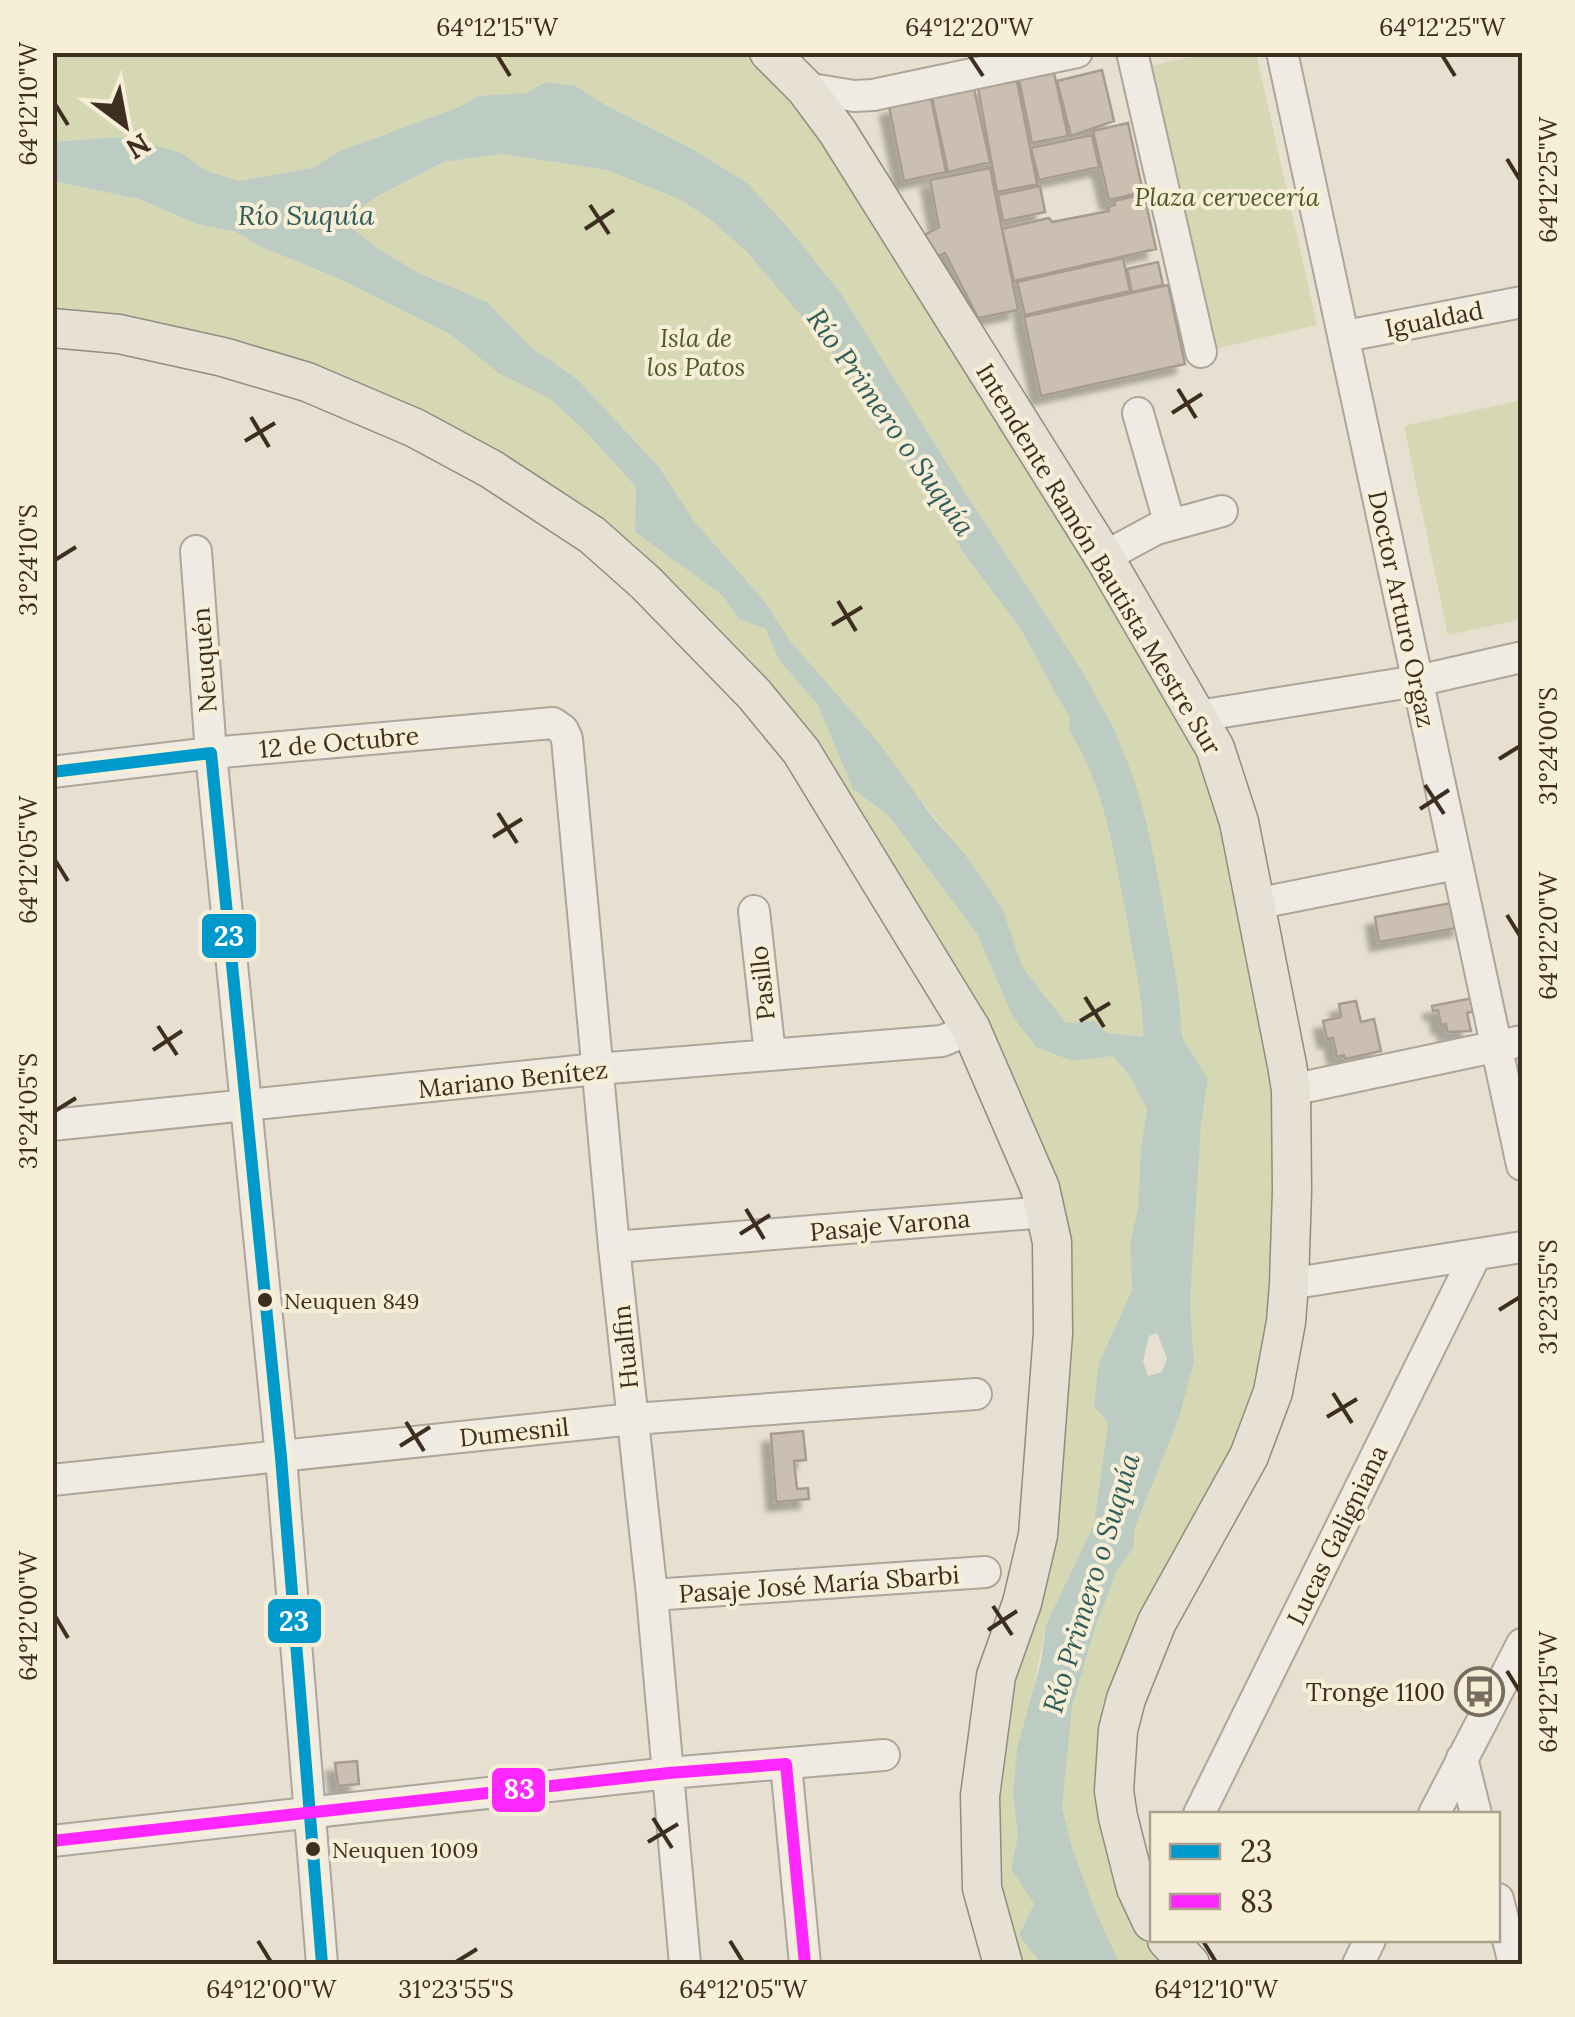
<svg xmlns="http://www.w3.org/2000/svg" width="1575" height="2017" viewBox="0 0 1575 2017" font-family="Lora,serif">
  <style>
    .green { fill: #d6d7b3 }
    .water { fill: #bcccc2; fill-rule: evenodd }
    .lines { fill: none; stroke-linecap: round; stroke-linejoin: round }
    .river { stroke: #bcccc2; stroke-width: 38 }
    .building { fill: #cbbfb2; stroke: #a89c90; stroke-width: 2.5; filter: url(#shadow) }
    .minor-casing { stroke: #ada599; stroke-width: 34 }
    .major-casing { stroke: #928b80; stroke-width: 41 }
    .minor { stroke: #efebe3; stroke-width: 30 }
    .major { stroke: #e6e1d4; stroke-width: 38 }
    .bus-1-casing { stroke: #f7eed8; stroke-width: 20 }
    .bus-2-casing { stroke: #f7eed8; stroke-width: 20 }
    .bus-1 { stroke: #0099cb; stroke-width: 12 }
    .bus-2 { stroke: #fe27ff; stroke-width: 12 }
    .ticks { fill: none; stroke: #3d2e20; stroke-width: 4 }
    .bus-dot { fill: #3d2e20; stroke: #f7eed8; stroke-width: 4 }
    .labels { text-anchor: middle; stroke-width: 8; stroke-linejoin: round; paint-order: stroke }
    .bus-label { font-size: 22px; fill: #3d2e20; stroke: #f7eed8; text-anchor: start }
    .park-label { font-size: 25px; font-style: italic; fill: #4d5a26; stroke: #f7eed8 }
    .street-label { font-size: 25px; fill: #3d2e20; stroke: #f7eed8 }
    .poi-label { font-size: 25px; fill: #3d2e20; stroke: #f7eed8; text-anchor: end }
    .water-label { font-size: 28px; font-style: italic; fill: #2f5d5a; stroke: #f7eed8 }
    .line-badge { stroke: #f7eed8; stroke-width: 4 }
    .badge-label { font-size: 28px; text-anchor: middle; font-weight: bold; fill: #fff }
    .neatline { fill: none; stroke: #3d2e20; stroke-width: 4 }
    .ticks-label { font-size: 25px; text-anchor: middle; fill: #3d2e20 }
  </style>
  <defs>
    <filter id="shadow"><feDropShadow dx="-9" dy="9" stdDeviation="2.5" flood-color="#0004"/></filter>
  </defs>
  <rect width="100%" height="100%" fill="#e7e0d1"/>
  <path class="green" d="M52 53H769L1198 716 1287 1065 1273 1392 1157 1622 1118 1817 1190 1964H1120L1094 1908 1072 1847 1062 1807 1072 1707 1094 1631 1117 1570 1134 1547V1530L1179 1418 1194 1362 1190 1302 1201 1125 1208 1080 1184 1041 1178 1022 1172 968 1157 920 1152 862 1115 730 1081 669 963 489 842 295 786 225 747 183 696 151 607 106 576 86 546 82 525 93 478 96 459 107 340 151 313 168 238 181 207 171 180 152 120 137 53 142Z
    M1207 53H1256L1317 325 1201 352 1137 69Z
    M502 154 607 170 681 200 712 221 737 242 776 285 861 386 876 429 908 436 901 454 967 558 1021 629 1058 698 1089 747 1107 768 1122 798 1131 830 1132 951 1162 990 1158 1014 1145 1037 1107 1033 1094 1021 1066 1023 1022 966 1003 909 964 853 791 642 765 602 694 521 659 467 577 379 531 347 487 302 419 273 380 250 351 227 355 212 378 196 445 162Z
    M53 181 139 199 197 224 236 232 259 246 340 279 450 334 500 374 549 398 586 432 637 488 635 532 722 595 739 619 766 629 779 660 818 705 853 789 888 815 977 934 992 961 1073 1061 1113 1056 1129 1075 1147 1109 1141 1147 1138 1208 1130 1243 1132 1290 1099 1363 1108 1423 1094 1524 1046 1625 1013 1794 1018 1835 1011 1869 1034 1904 1019 1935 1041 1964H1003L982 1888 1030 1577 1040 1188 801 751 646 583 415 428 53 328Z
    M1522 400V619L1448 635 1404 426Z"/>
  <path class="water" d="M546 82 576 86 607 106 696 151 747 183 786 225 842 295 963 489 1081 669 1115 730 1152 862 1157 920 1172 968 1178 1022 1184 1041 1208 1079 1201 1125 1190 1302 1194 1362 1179 1418 1134 1530V1547L1117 1570 1094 1631 1072 1707 1062 1807 1072 1847 1094 1908 1120 1964H1041L1019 1935 1034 1904 1011 1869 1018 1835 1013 1794 1017 1749 1041 1662 1046 1625 1094 1524 1108 1423 1094 1406 1099 1363 1132 1290 1130 1243 1138 1208 1141 1147 1147 1109 1129 1075 1113 1056 1073 1061 1036 1047 1013 1017 977 934 888 815 853 789 818 705 779 660 766 629 739 619 722 595 635 532 636 487 586 432 549 398 500 374 450 334 340 279 259 246 236 232 197 224 139 199 53 181V142L120 137 180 152 207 171 239 181 313 168 340 151 459 107 478 96 525 93ZM502 154 607 170 681 200 712 221 746 251 861 386 876 429 907 436 901 453 967 558 1021 629 1058 698 1089 747 1107 768 1122 798 1131 830 1132 951 1162 991 1158 1014 1145 1037 1107 1033 1094 1021 1066 1023 1022 966 1003 909 964 853 931 815 879 743 791 642 765 602 694 521 659 467 577 379 531 347 487 302 419 273 380 250 351 227 355 212 378 196 444 162ZM1157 1333 1167 1358 1162 1372 1148 1376 1143 1361 1149 1336Z"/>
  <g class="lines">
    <path class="river" d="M1088 725C1123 781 1134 854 1146 918 1154 962 1164 1004 1162 1049"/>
  </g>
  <path class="building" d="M1102 70 1114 121 1071 136 1057 81Z
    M1054 73 1068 136 1032 143 1019 80Z
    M1017 81 1037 184 997 192 978 88Z
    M974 89 990 162 948 172 932 98Z
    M931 98 946 172 904 181 889 107Z
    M1128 123 1143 192 1109 200 1093 131Z
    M1092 135 1099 167 1039 180 1031 148Z
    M990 168 1018 310 978 318 945 253 933 259 921 237 939 227 930 180Z
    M1040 186 1045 212 1003 221 998 195Z
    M1144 194 1156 249 1014 281 1002 229 1049 218 1052 222 1109 211 1108 207 1115 205 1114 201Z
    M1123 258 1130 291 1025 315 1017 282Z
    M1158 262 1163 285 1132 292 1127 269Z
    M1168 285 1185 364 1041 396 1024 317Z
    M1457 902 1462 927 1379 942 1375 917Z
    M1473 998 1475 1011 1467 1013 1471 1031 1447 1032 1446 1024 1441 1025 1438 1010 1433 1011 1432 1006Z
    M1356 1001 1361 1022 1374 1019 1381 1051 1345 1059 1344 1055 1337 1057 1333 1038 1327 1039 1323 1021 1341 1017 1339 1004Z
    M803 1431 806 1460 794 1461 797 1489 808 1488 809 1499 776 1502 771 1434Z
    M357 1761 359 1784 338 1786 335 1763Z"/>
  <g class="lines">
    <defs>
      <path id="minor" d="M1132 52 1201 352
        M1282 52 1522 1165
        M805 88 854 96 873 95 1077 52
        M1346 336 1522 302
        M1138 413 1170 525
        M196 551 211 753 281 1457 322 1964
        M1104 557 1156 529 1222 511
        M1198 716 1417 681 1522 657
        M52 772 211 753 553 723 563 730 567 739 614 1247 652 1595 685 1964
        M1255 904 1456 864
        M754 911 770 1054
        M1291 1090 1522 1041
        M52 1125 597 1069 942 1041 971 1029
        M614 1247 1046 1212
        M1289 1284 1522 1247
        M52 1480 633 1419 976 1394
        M652 1595 985 1572
        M1462 1758 1476 1814
        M786 1764 805 1964
        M1199 1814 1475 1256
        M1434 1814 1522 1644
        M52 1841 669 1773 884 1755
        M1498 1899 1514 1964
        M1358 1964 1370 1940"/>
      <path id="major" d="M769 52 805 88 837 131 1104 557 1215 748 1239 822 1287 1065 1291 1090 1292 1191 1289 1284 1286 1322 1273 1392 1249 1456 1157 1622 1126 1699 1118 1730 1114 1791 1118 1817 1136 1888 1152 1922
        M52 328 119 334 223 357 307 382 415 428 491 469 592 535 646 583 754 694 801 751 971 1029 1040 1188 1052 1242 1053 1333 1038 1535 1022 1603 996 1676 980 1796 982 1888 1003 1964
        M1167 1940 1190 1964"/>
    </defs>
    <use href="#minor" class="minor-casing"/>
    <use href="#major" class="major-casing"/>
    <use href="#minor" class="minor"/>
    <use href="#major" class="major"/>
    <defs>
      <path id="bus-1" d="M52 772 211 753 281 1457 322 1964"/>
      <path id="bus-2" d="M52 1841 669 1773 786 1764 805 1964"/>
    </defs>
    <use href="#bus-1" class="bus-1-casing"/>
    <use href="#bus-2" class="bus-2-casing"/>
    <use href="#bus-1" class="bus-1"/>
    <use href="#bus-2" class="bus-2"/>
  </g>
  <path class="ticks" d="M497 55 510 76M969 55 983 76M1442 55 1455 76M55 104 68 125M1507 159 1520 180M590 205 609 234M585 229 614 210M1178 389 1196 418M1172 413 1202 394M251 417 269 447M245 441 275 423M55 560 76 547M838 601 856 631M832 625 862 607M1499 759 1520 746M1425 785 1444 814M1420 809 1449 790M498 813 517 843M493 837 522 819M55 860 68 881M1507 915 1520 936M1085 997 1104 1027M1080 1021 1110 1003M158 1026 177 1055M153 1050 182 1031M55 1111 76 1098M746 1209 764 1239M740 1234 770 1215M1499 1310 1520 1297M1333 1393 1352 1423M1327 1417 1357 1399M406 1422 424 1451M400 1446 430 1427M993 1606 1012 1635M55 1616 68 1638M988 1630 1017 1611M1507 1671 1520 1692M653 1818 672 1848M648 1842 678 1824M258 1941 271 1962M730 1941 743 1962M1203 1941 1216 1962M456 1962 477 1949"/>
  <defs>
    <symbol id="bus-ring" viewBox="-11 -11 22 22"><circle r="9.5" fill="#f7eed8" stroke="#786c5e" stroke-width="1.5"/><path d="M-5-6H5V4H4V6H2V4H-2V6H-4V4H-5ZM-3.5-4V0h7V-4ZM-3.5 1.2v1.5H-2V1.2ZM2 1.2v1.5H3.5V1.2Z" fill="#786c5e"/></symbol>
  </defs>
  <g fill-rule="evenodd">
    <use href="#bus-ring" x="1452" y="1664" width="55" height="55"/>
  </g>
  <g class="bus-dot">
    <circle cx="265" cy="1300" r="9"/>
    <circle cx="313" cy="1849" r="9"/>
  </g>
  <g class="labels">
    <g class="bus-label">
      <text x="284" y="1309">Neuquen 849</text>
      <text x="332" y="1858">Neuquen 1009</text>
    </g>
    <g class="park-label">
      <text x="1227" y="206">Plaza cervecería</text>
      <text x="696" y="347">Isla de<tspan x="696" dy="29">los Patos</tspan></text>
    </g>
    <g class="street-label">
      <text transform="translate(1434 319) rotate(-11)" y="9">Igualdad</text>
      <text transform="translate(1099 559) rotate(59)" y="9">Intendente Ramón Bautista Mestre Sur</text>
      <text transform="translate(1402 609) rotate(78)" y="9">Doctor Arturo Orgaz</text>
      <text transform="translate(204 660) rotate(-94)" y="9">Neuquén</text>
      <text transform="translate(339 742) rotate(-5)" y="9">12 de Octubre</text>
      <text transform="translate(762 983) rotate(-96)" y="9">Pasillo</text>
      <text transform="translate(513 1079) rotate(-6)" y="9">Mariano Benítez</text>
      <text transform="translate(890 1225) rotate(-5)" y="9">Pasaje Varona</text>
      <text transform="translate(625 1347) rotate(-96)" y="9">Hualfin</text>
      <text transform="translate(514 1432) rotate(-6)" y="9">Dumesnil</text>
      <text transform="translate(1337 1535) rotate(-64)" y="9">Lucas Galigniana</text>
      <text transform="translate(819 1584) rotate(-4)" y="9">Pasaje José María Sbarbi</text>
    </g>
    <g class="poi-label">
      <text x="1445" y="1701">Tronge 1100</text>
    </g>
    <g class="water-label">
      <text x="306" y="225">Río Suquía</text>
      <text transform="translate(891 422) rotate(55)" y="10">Río Primero o Suquía</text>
      <text transform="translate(1091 1583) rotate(-73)" y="10">Río Primero o Suquía</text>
    </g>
  </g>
  <g class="line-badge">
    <rect x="200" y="912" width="58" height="48" rx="10" fill="#0099cb"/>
    <rect x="266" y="1597" width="57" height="48" rx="10" fill="#0099cb"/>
    <rect x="490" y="1766" width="57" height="48" rx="10" fill="#fe27ff"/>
  </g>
  <g class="badge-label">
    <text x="229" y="946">23</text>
    <text x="294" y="1631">23</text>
    <text x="519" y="1799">83</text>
  </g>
  <rect width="1575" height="2017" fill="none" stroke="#f7eed8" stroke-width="110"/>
  <rect x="1150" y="1812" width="350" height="130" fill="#f7eed8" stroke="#ada18e" stroke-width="2.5"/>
  <rect x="1170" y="1844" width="50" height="15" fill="#0099cb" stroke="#ada18e" stroke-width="2.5"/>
  <text x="1240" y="1862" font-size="30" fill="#3d2e20">23</text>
  <rect x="1170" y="1894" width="50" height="15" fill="#fe27ff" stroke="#ada18e" stroke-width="2.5"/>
  <text x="1240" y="1912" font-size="30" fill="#3d2e20">83</text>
  <g transform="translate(125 125) rotate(148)" stroke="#f7eed8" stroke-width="8" paint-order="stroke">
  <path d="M0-8L18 38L0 25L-18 38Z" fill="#3d2e20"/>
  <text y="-15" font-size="28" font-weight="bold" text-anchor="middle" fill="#3d2e20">N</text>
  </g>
  <rect x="55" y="55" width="1465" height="1907" class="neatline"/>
  <g class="ticks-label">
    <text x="497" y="36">64°12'15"W</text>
    <text x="969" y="36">64°12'20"W</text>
    <text x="1442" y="36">64°12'25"W</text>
    <text transform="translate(28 104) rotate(-90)" y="9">64°12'10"W</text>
    <text transform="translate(1548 180) rotate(-90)" y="9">64°12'25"W</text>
    <text transform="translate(28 560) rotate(-90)" y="9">31°24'10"S</text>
    <text transform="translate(1548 746) rotate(-90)" y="9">31°24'00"S</text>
    <text transform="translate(28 860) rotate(-90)" y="9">64°12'05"W</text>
    <text transform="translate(1548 936) rotate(-90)" y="9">64°12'20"W</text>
    <text transform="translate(28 1111) rotate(-90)" y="9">31°24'05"S</text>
    <text transform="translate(1548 1297) rotate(-90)" y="9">31°23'55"S</text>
    <text transform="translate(28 1616) rotate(-90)" y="9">64°12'00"W</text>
    <text transform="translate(1548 1692) rotate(-90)" y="9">64°12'15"W</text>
    <text x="271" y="1998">64°12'00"W</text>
    <text x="456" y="1998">31°23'55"S</text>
    <text x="743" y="1998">64°12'05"W</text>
    <text x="1216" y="1998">64°12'10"W</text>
  </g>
</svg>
